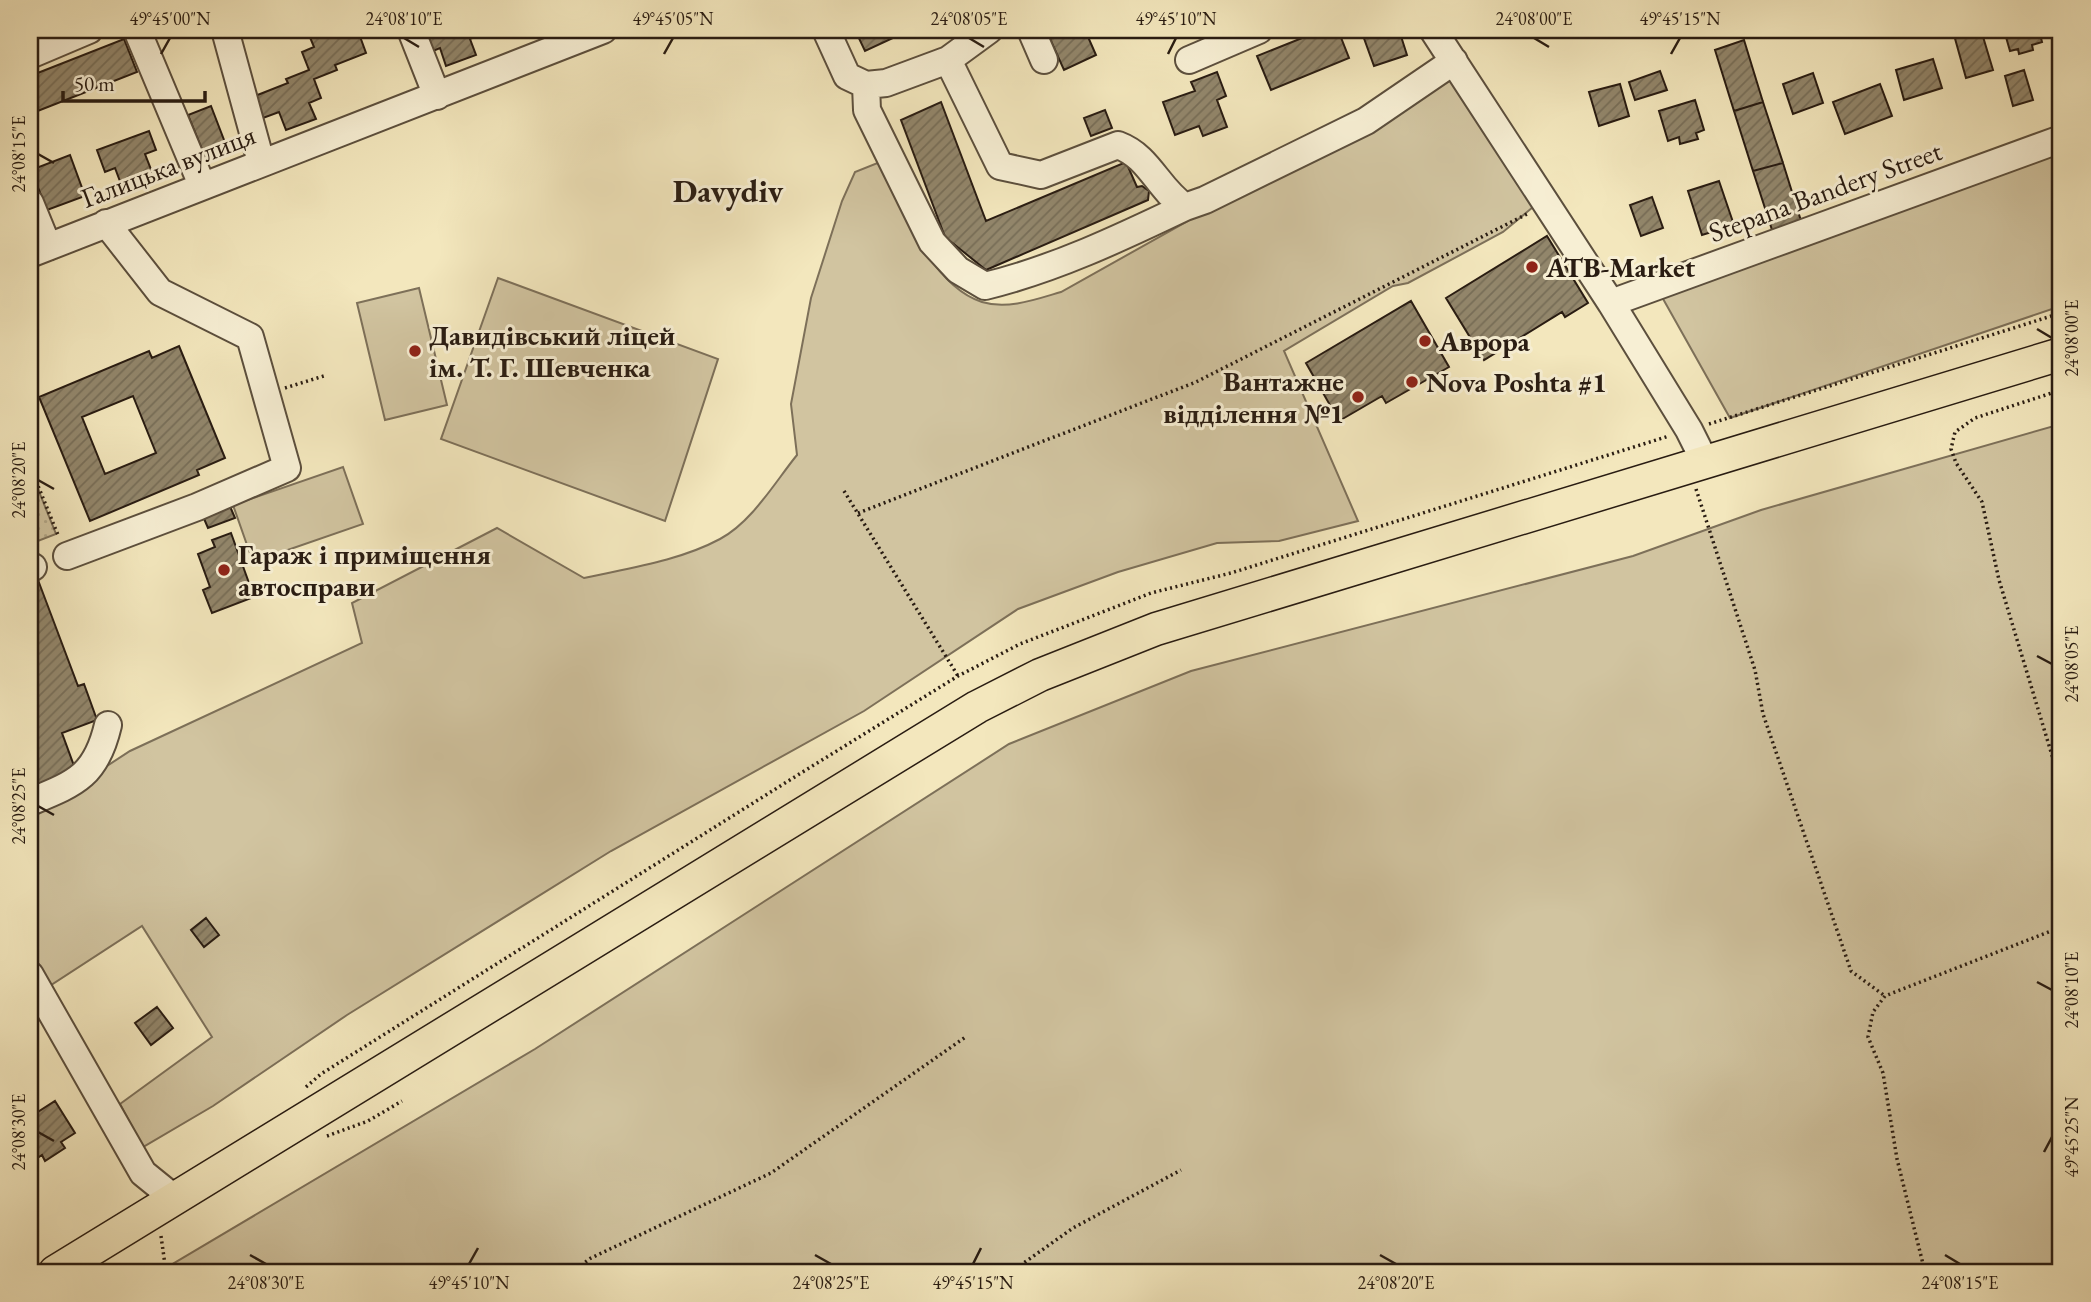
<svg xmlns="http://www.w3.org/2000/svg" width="2091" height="1302" viewBox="0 0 2091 1302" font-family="'EB Garamond',serif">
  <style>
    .grass { fill: url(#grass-dots); stroke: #7d7059; stroke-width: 2 }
    .garden { fill: #d1c4a0; stroke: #7d7059; stroke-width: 2 }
    .building { fill: url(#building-hatch); stroke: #291c12; stroke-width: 2; fill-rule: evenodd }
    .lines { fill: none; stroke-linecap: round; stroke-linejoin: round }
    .minor-casing { stroke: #5c4f3d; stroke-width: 30 }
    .major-casing { stroke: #291c12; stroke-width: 35 }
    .path { stroke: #291c12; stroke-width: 3.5; stroke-dasharray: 2 3.5; stroke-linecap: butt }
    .minor { stroke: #f7efd4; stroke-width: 26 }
    .major { stroke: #f3e7bd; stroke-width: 32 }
    .ticks { fill: none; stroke: #291c12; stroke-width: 2.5 }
    .poi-dot { fill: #8f2418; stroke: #f7efd4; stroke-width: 2.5 }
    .labels { text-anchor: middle; stroke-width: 6; stroke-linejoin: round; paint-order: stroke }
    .street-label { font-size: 28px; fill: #291c12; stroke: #f7efd4 }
    .poi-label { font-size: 28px; font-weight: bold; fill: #291c12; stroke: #f7efd4; text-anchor: start }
    .quarter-label { font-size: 32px; font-weight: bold; fill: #291c12; stroke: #f7efd4 }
    .neatline { fill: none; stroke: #291c12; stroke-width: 2.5 }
    .ticks-label { font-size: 18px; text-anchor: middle; fill: #291c12 }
  </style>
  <defs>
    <pattern id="grass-dots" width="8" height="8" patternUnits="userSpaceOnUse" patternTransform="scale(1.75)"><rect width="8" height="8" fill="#d1c4a0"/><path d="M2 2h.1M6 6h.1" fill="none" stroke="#b3a889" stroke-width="1.8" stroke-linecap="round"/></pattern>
    <pattern id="building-hatch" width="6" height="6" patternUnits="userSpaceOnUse" patternTransform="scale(1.75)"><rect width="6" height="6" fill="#92866b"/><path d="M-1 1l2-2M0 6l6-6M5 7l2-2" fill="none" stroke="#776d57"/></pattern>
  </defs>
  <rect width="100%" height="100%" fill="#f3e7bd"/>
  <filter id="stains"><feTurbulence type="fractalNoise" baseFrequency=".00286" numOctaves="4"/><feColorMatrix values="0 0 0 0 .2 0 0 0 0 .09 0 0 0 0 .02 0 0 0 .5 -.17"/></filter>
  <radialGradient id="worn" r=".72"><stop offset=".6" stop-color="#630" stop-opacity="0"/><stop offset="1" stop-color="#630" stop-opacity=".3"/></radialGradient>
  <path class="grass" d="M34 479 56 534 30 544V480Z"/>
  <path class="garden" d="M1447 76 1533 207 1503 232 1408 283 1393 286 1284 351 1358 521 1279 541 1217 543 1118 572 1018 609 864 711 611 851 347 1015 213 1106 143 1147 120 1104 212 1037 142 926 48 987 30 951V816L130 751 362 643 352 603 497 528 584 578C629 568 679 561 720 539 752 522 775 482 797 455L791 404 811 298 842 201 855 172 880 162C901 206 931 286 982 302 1008 310 1037 299 1061 292Z
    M2061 152V306L1730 418 1662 297Z
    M498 278 718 359 665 521 441 439Z
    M419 288 447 405 385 420 357 303Z
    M2061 424V1272H159L535 1049 1009 744 1191 671 1633 556 1761 510Z
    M343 467 363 524 253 562 233 505Z"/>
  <path class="building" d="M307 30H341L343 37 358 31 366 53 335 65 337 70 314 79 321 98 309 103 316 119 286 130 279 112 263 118 255 96 288 83 286 79 309 70 302 52 314 47Z
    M421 30H480L481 34 470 39 476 55 446 66 440 48 423 55Z
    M855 30H910L865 51Z
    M1046 30H1085L1096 55 1064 70Z
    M1322 30H1338L1349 58 1271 90 1257 56Z
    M1361 30H1399L1407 55 1374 66Z
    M1971 30H1981L1993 70 1966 78 1954 35Z
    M2004 30H2039L2042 42 2032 45 2033 50 2019 54 2018 49 2010 51Z
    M124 39 137 72 30 114V76Z
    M1744 40 1763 102 1734 111 1715 50Z
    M1933 59 1942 88 1904 100 1896 70Z
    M2024 70 2033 100 2013 106 2005 76Z
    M1660 71 1667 90 1635 100 1629 82Z
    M1217 72 1226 96 1217 100 1227 127 1203 136 1199 126 1175 135 1163 102 1195 91 1191 82Z
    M1813 73 1823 103 1793 114 1783 84Z
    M1620 84 1629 116 1599 126 1589 92Z
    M1880 84 1892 116 1845 134 1833 102Z
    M1695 100 1704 130 1696 133 1698 139 1680 144 1679 137 1668 141 1659 111Z
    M941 102 986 221 1126 162 1137 187 1142 186 1149 191 1148 200 986 270 945 237 901 120Z
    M1763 102 1783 163 1753 171 1734 111Z
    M211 106 229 153 207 162 188 115Z
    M1105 110 1112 128 1091 136 1084 118Z
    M149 131 156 150 145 154 152 172 121 184 115 168 105 172 97 150Z
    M70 155 85 196 47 210 31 170Z
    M1783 163 1802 224 1773 233 1753 171Z
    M1719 181 1734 225 1702 235 1688 191Z
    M1652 197 1663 228 1641 236 1630 205Z
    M1547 236 1588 303 1565 317 1562 312 1484 360 1446 298Z
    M1411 301 1449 367 1386 403 1382 396 1339 421 1306 363Z
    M179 346 225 458 197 470 199 475 90 521 39 397 149 351 152 358ZM133 396 156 453 105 474 82 417Z
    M229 504 235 518 208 528 202 514Z
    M231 533 254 597 212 613 203 590 210 587 198 554 215 547 212 540Z
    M35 572 78 686 84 684 97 720 62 733 77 774 35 790 30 775V574Z
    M206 918 219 935 204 947 191 930Z
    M157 1007 173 1028 151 1045 135 1023Z
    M55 1101 75 1133 61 1142 65 1148 45 1161 42 1155 30 1163V1117Z"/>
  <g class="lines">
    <defs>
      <path id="minor" d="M137 30 202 185
        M225 30 261 162
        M411 30 437 96
        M826 30 847 76 866 85 886 83 948 60 989 30
        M1031 30 1044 60
        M1433 30 1611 303 1689 430 1705 462
        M30 55 89 30
        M948 60 1000 166 1041 175 1118 145C1150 157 1157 188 1185 207L1205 200 1366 121 1454 61
        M1189 60 1259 30
        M866 85 867 110 932 242 958 270 985 286C1055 269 1120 238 1185 207
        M30 203 48 247
        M30 254 603 30
        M1611 303 2061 139
        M67 556 197 507 287 468 250 337 160 292 106 223
        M30 569 33 567
        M30 802C76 783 96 776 108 725
        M30 975 143 1173 175 1199"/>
      <path id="major" d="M55 1272 977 707 1040 675 1156 629 2061 354"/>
    </defs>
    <use href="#minor" class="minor-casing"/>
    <use href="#major" class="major-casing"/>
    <path class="path" d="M625 34 636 30
      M285 388 327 375
      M2061 390 1975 418 1955 432 1951 449 1956 463 1982 502 1999 580 2061 785
      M1709 424 2061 313
      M30 466 58 535
      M1696 489 1755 670 1763 714 1851 971 1885 996
      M844 491 958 676
      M858 513 1196 382 1527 214
      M306 1087 321 1074 801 773 958 676 1020 644 1151 593 1231 573 1669 436
      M327 1136 368 1121 402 1101
      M161 1236 166 1272
      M572 1272 591 1258 771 1173 967 1036
      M1011 1272 1073 1228 1181 1170
      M1925 1272 1897 1159 1883 1073 1868 1037 1873 1012 1885 996 2061 927"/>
    <use href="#minor" class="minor"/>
    <use href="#major" class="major"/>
  </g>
  <path class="ticks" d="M404 38 419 47M969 38 984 47M1534 38 1549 47M161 54 170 38M664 54 673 38M1168 54 1176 38M1671 54 1680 38M38 154 54 163M2037 329 2052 338M38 480 54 489M2037 656 2052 664M38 806 54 815M2037 982 2052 990M38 1132 54 1141M2044 1152 2052 1137M250 1255 266 1264M815 1255 831 1264M1380 1255 1396 1264M1945 1255 1960 1264M469 1264 478 1248M973 1264 981 1248"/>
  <g class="poi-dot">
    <circle cx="1532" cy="267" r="7"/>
    <circle cx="1425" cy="341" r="7"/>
    <circle cx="415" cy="351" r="7"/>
    <circle cx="1412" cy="382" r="7"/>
    <circle cx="1358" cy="397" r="7"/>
    <circle cx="224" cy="570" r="7"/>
  </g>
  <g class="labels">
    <g class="street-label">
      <text transform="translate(168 166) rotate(-21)" y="10">Галицька вулиця</text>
      <text transform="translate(1825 191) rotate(-20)" y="10">Stepana Bandery Street</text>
    </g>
    <g class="poi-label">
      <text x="1546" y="277">ATB-Market</text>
      <text x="429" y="345">Давидівський ліцей<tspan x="429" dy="32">ім. Т. Г. Шевченка</tspan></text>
      <text x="1439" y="351">Аврора</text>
      <text x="1344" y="391" text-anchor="end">Вантажне<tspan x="1344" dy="32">відділення №1</tspan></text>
      <text x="1426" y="392">Nova Poshta #1</text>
      <text x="238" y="564">Гараж і приміщення<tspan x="238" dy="32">автосправи</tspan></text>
    </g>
    <g class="quarter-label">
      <text x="728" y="202">Davydiv</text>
    </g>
  </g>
  <rect width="2091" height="1302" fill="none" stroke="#f3e7bd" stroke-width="77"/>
  <path d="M63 91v10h142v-10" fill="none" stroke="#291c12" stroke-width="3.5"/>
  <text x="74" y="91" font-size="21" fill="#291c12" stroke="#f7efd4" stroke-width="5" paint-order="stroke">50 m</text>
  <rect x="38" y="38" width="2014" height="1226" class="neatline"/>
  <g class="ticks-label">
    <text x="170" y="25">49°45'00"N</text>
    <text x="404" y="25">24°08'10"E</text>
    <text x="673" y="25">49°45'05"N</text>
    <text x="969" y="25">24°08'05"E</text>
    <text x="1176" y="25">49°45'10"N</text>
    <text x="1534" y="25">24°08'00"E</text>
    <text x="1680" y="25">49°45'15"N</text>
    <text transform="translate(19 154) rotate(-90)" y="6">24°08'15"E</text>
    <text transform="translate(2072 338) rotate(-90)" y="6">24°08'00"E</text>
    <text transform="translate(19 480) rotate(-90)" y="6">24°08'20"E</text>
    <text transform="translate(2072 664) rotate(-90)" y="6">24°08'05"E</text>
    <text transform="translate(19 806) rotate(-90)" y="6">24°08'25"E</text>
    <text transform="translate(2072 990) rotate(-90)" y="6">24°08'10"E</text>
    <text transform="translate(19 1132) rotate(-90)" y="6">24°08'30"E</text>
    <text transform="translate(2072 1137) rotate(-90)" y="6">49°45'25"N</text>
    <text x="266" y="1289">24°08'30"E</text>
    <text x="469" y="1289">49°45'10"N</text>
    <text x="831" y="1289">24°08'25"E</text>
    <text x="973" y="1289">49°45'15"N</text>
    <text x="1396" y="1289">24°08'20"E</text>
    <text x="1960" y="1289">24°08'15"E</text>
  </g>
  <rect width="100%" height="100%" filter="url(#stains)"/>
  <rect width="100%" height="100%" fill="url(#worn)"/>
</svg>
